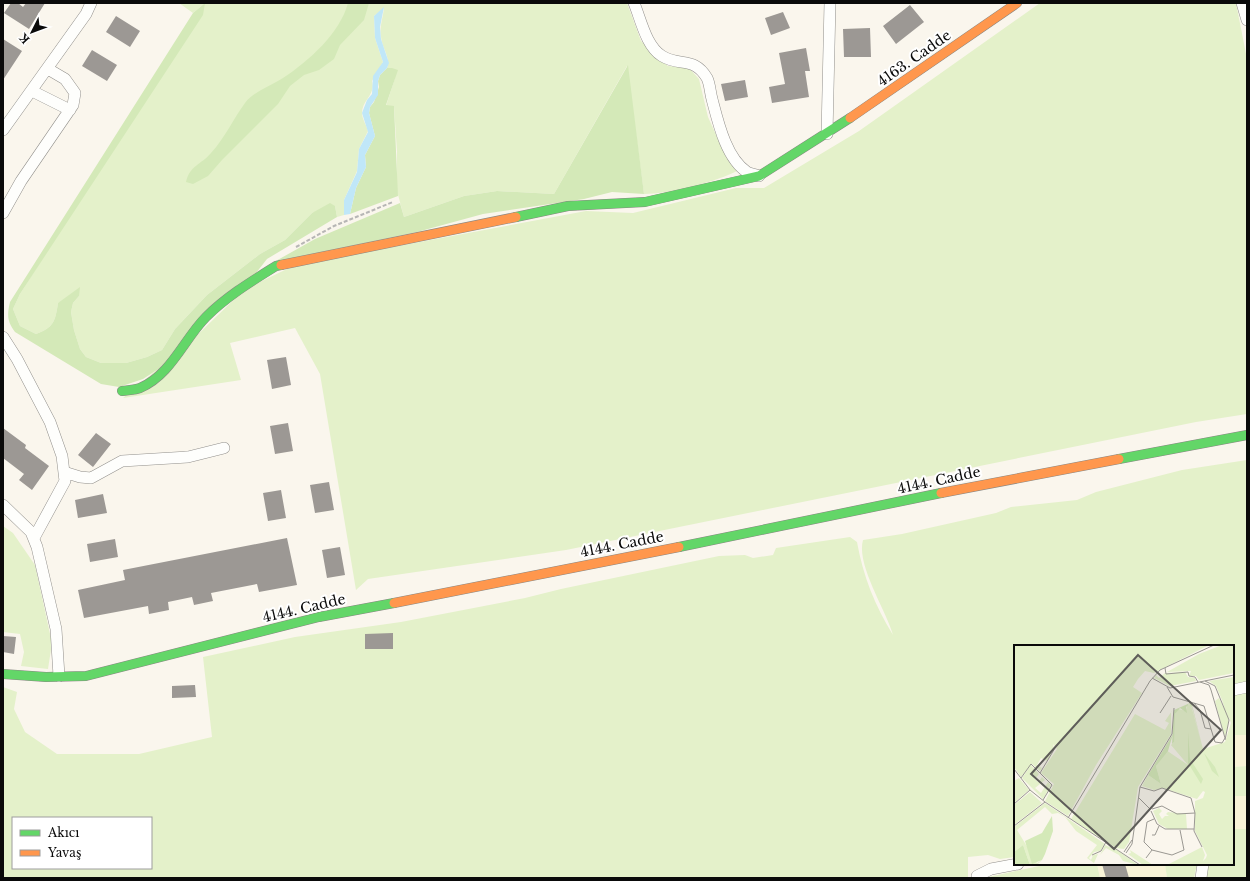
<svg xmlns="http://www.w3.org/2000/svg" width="1250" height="881" viewBox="0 0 1250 881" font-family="'Libre Baskerville',serif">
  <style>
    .farmland { fill: #f8f3d7 }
    .green { fill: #e4f1ca; fill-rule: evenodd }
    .forest { fill: #d4e9b8 }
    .water { fill: #c0e7f8 }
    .building { fill: #9c9894 }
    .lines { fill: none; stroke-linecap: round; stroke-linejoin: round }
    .street-casing { stroke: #92908c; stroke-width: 12 }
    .fast-casing { stroke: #898783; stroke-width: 10 }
    .slow-casing { stroke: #898783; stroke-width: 10 }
    .path { stroke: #b7b6b5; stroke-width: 2; stroke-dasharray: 4 2; stroke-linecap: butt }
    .street { stroke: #fefefc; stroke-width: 11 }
    .fast { stroke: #63d668; stroke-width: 9 }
    .slow { stroke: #ff974d; stroke-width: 9 }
    .labels { text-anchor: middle; stroke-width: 4; stroke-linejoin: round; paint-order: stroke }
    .street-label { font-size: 14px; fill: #0a0a0a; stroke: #fff }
    .inset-road { fill: none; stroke: #9a9892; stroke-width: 1 }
    .view { fill: #5e5d59; fill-opacity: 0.15; stroke: #5e5d59; stroke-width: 2 }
    .inset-edge { fill: none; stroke: #0a0a0a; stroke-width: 2 }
  </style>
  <rect width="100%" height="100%" fill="#faf6ed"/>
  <path class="farmland" d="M1233 735H1247V766L1233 767Z
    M1233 796H1247V829H1233Z
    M1097 864H1165L1167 878H1100Z"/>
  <path class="green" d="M179 3H627L641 41 668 66 689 68 699 79 708 117 727 159 739 170C716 182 670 194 644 194L627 66 554 194 497 191 464 196 404 217 397 191V152L394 106H386L395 78 392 68H387C391 58 382 48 381 37 379 27 383 18 384 8L374 16 375 38 383 62 372 81C376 95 362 100 362 113 362 119 367 126 368 131L359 149 357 171 344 200V215L337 217 335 206 312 213 285 240 260 254 207 295 175 329 162 350 147 357 126 363H101L86 357 80 349 74 330 71 312 73 303 79 296 58 303C55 322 54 327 36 334L20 326 13 309 20 294 205 3 193 13Z
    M1040 3H1236L1247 59V414L1196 422 566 550 368 579 356 590 320 374 295 328 230 343 241 380 123 398 190 342 245 289 287 269 328 259 586 211 633 213 736 188H764L859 131Z
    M1247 460V682L1233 685V646H1015V857L1000 859 988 855 968 857V878H3V687L17 692 14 709 25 732 57 754H139L212 737 203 657 295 637 401 622 525 598 561 589 719 556 745 555 753 558 773 555 776 548 850 537 857 542C863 576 875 606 893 635 886 610 856 565 863 540L902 534 996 513 1011 507 1077 500 1096 492 1182 470ZM13 818H151V868H13Z
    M3 526 13 533 35 565 52 643 48 669 21 666 24 652 20 634 3 632Z
    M1247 691V735H1233V694Z
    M1247 766V796H1233V767Z
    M1233 829H1247V878H1204L1205 864H1233Z
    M1048 864H1097L1100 878H984Z
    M1165 864H1197L1194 878H1167Z"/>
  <path class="forest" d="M205 3 203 15 20 294 13 309 20 326 36 334C54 327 55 322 58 303L80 287 79 296 73 303 71 312 74 330 80 349 86 357 101 363H126L147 357 162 350 175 329 207 295 260 254 285 240 312 213 330 203 335 206 337 217 267 259 256 273 160 368 143 379 119 387 101 384 15 332C7 321 7 315 10 302L193 13Z
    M348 3H369L364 20 340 45 334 59 319 70 304 75 290 86 278 104 222 160 208 176 193 184 186 182C190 165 201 165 211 153 225 138 233 119 245 103 254 91 271 86 283 78 309 61 340 33 348 3Z
    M628 65 644 194 612 192 584 199 483 214 417 232 274 262 315 239 400 203 404 217 464 196 497 191 554 194Z
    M387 68H392L398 70 386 105 394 106 398 196 350 214 356 188 366 167 365 155 375 136 369 113 370 107 374 102 379 87 378 81 380 75Z"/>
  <path class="water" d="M384 7 380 27 381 39 389 63 387 68 380 75 378 81V95L370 107 369 113 375 136 365 155 366 167 356 188 350 214 344 215V200L357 172 359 149 368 132 362 113 367 100 372 94 373 76 383 62 375 38 374 16Z"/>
  <path class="building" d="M11 3H18L23 7 26 3H45L29 29 4 13Z
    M910 5 924 22 896 44 883 26Z
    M783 12 790 28 771 35 765 18Z
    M116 16 140 31 130 47 106 32Z
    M870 28 871 57H844L843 29Z
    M3 39 22 51 3 80Z
    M806 48 810 71H805L809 97 772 103 769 87 785 84 779 53Z
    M92 50 117 65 107 81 82 66Z
    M745 80 748 97 725 101 721 84Z
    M286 357 291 385 272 389 267 360Z
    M288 423 293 451 275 454 270 426Z
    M3 428 26 445 25 448 49 466 32 490 19 480 24 474 3 458Z
    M96 433 111 444 93 467 78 455Z
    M329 482 334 510 315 513 310 485Z
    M281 490 286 518 268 521 263 493Z
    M103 494 107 513 78 518 75 500Z
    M287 538 297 585 259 592 257 584 211 593 213 601 194 605 192 597 168 602 169 610 149 614 148 606 84 618 78 590 125 580 123 570Z
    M115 539 118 557 90 562 87 544Z
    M340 547 345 575 327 578 322 550Z
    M393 633V649H365V634Z
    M3 636 16 637 14 654 3 652Z
    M195 685 196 697 172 698V686Z
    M1102 864H1125L1129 878H1106Z"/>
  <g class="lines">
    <defs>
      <path id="street" d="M634 3C641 20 646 46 662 56 680 67 694 56 707 78 710 84 710 92 712 99 718 122 726 158 747 172 750 174 756 174 759 176
        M1242 3 1247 20
        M32 91 70 110
        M3 130 86 14 91 3
        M827 134 830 3
        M3 213 21 181 73 105 75 93 65 79 48 69
        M3 337 17 359 50 422 62 456 65 481 34 538
        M64 472 80 477 91 478 122 461 188 457 224 448
        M3 505 31 532 37 547 56 629 59 676
        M1233 690 1247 687
        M977 876 991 869 1018 864
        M1201 878 1203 864"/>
      <path id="fast" d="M516 217 568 206 645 202 759 176 850 118
        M122 391C128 390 135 390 140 388 171 375 184 339 206 317 227 296 252 281 276 266L281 265
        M1119 459 1247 435
        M679 547 941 493
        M3 674 46 677 86 676 319 617 394 603"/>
      <path id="slow" d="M850 118 1017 3
        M281 265 516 217
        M941 493 1119 459
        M394 603 679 547"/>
    </defs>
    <use href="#street" class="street-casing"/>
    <use href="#fast" class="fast-casing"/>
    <use href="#slow" class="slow-casing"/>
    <path class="path" d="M296 247 334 226 393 202"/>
    <use href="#street" class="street"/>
    <use href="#fast" class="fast"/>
    <use href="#slow" class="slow"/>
  </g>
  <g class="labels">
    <g class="street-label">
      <text transform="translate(914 58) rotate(-35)" y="5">4163. Cadde</text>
      <text transform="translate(939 480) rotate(-12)" y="5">4144. Cadde</text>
      <text transform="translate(622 544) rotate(-11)" y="5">4144. Cadde</text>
      <text transform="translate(304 608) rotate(-13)" y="5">4144. Cadde</text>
    </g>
  </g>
  <g transform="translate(1014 645)">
    <rect width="220" height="220" fill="#faf6ed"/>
    <path d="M0 0H195L140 28 131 26 124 34 119 42 128 48 82 120 54 171 31 156 40 139 27 128 43 104 39 99 40 104 33 116 27 113 23 120 28 123 26 126 18 119 7 132 0 122ZM208 0H220V28L185 35 182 31H175L177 26 153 27 185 9ZM171 27 174 32 181 33 182 36 156 41 140 33 142 30 145 33 151 28ZM220 32V220H153L188 202 191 210 189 216 192 213 193 210 181 186V156L189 153 191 147 189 146 183 154 149 143 140 145 128 141 134 130 147 139 142 121 152 105 174 120 157 100 160 97V71L164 64 172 66 173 60H177L189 104 211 97 217 78 215 73 211 93 201 56 205 53 211 65 208 55 202 41 195 36ZM160 63 157 67V89L124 142 115 197 110 204 102 203 57 174 121 69 151 85 155 78 151 76ZM17 120 25 129 21 134 24 137 28 132 31 135 21 143 27 148 34 137 37 140 29 154 8 133ZM5 133 15 145 0 158V136ZM16 147 28 158 0 180V160ZM31 158 91 199 86 206 80 207 75 213 77 215 79 210 84 209 80 218 73 213 83 200 62 186 51 172 44 168 38 169 31 162 3 185 23 218 28 215 23 220H16L9 200 0 207V182ZM145 163 148 166 145 169 148 174 151 171H155L152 169 154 167 172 169 173 184H154L145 179 139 166ZM91 200 103 205 124 220 109 216 105 210 92 203 86 210ZM116 205 139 220H129L114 209 117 208Z" fill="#e4f1ca"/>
    <path d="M176 58 178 60 189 104 178 62 175 59 172 62 173 68 166 63 161 69 160 97 158 99 160 65ZM174 87 176 114 189 134 187 139 174 118ZM159 89 154 106 142 121 147 139 134 130ZM190 108 201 122 205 132 198 126ZM38 171 39 186 31 209 28 215 18 219 11 196 28 188ZM9 200 16 220H0V207Z" fill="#d4e9b8"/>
    <path class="inset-road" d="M151 23 152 29 174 27 175 31 181 32 184 37M138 33 156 43 220 30M191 36 201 41 215 75 211 95M153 42 159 52 190 61 201 97 208 98 211 93 197 45 195 40 186 37M180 58 186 65 191 83 197 84M146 68 157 51M0 124 16 145 31 157 126 220M7 133 17 119 26 128M126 142 140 146 148 143 177 153 181 168 180 186 188 202M124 152 136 164M29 155 38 140 26 128 41 103M0 159 16 145M138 164 148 161 163 169 181 168M137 166 143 179 151 184H180M54 173 136 36 146 25 200 0M0 181 31 157M138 190H141L145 181M138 205 158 210 170 205 166 185M110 207 118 195M112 208 118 199 126 142 158 89 160 63M78 210 87 206 92 197M132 213 138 205 130 197 133 177 140 174"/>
    <path class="view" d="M124 10 207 85 100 204 17 129Z"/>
    <rect width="220" height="220" class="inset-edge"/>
  </g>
  <rect width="1250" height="881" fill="none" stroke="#0a0a0a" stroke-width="8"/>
  <rect x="12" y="817" width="140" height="52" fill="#ffffff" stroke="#9d9d9d"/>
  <rect x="20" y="830" width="20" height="6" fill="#63d668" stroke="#9d9d9d"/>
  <text x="48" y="837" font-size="12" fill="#0a0a0a">Akıcı</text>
  <rect x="20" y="850" width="20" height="6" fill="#ff974d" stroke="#9d9d9d"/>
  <text x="48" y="857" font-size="12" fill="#0a0a0a">Yavaş</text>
  <g transform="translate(32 32) rotate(228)" stroke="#ffffff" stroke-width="3" paint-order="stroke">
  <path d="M0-3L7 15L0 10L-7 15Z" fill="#0a0a0a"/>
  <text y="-6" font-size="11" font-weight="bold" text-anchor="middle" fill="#0a0a0a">K</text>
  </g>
</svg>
